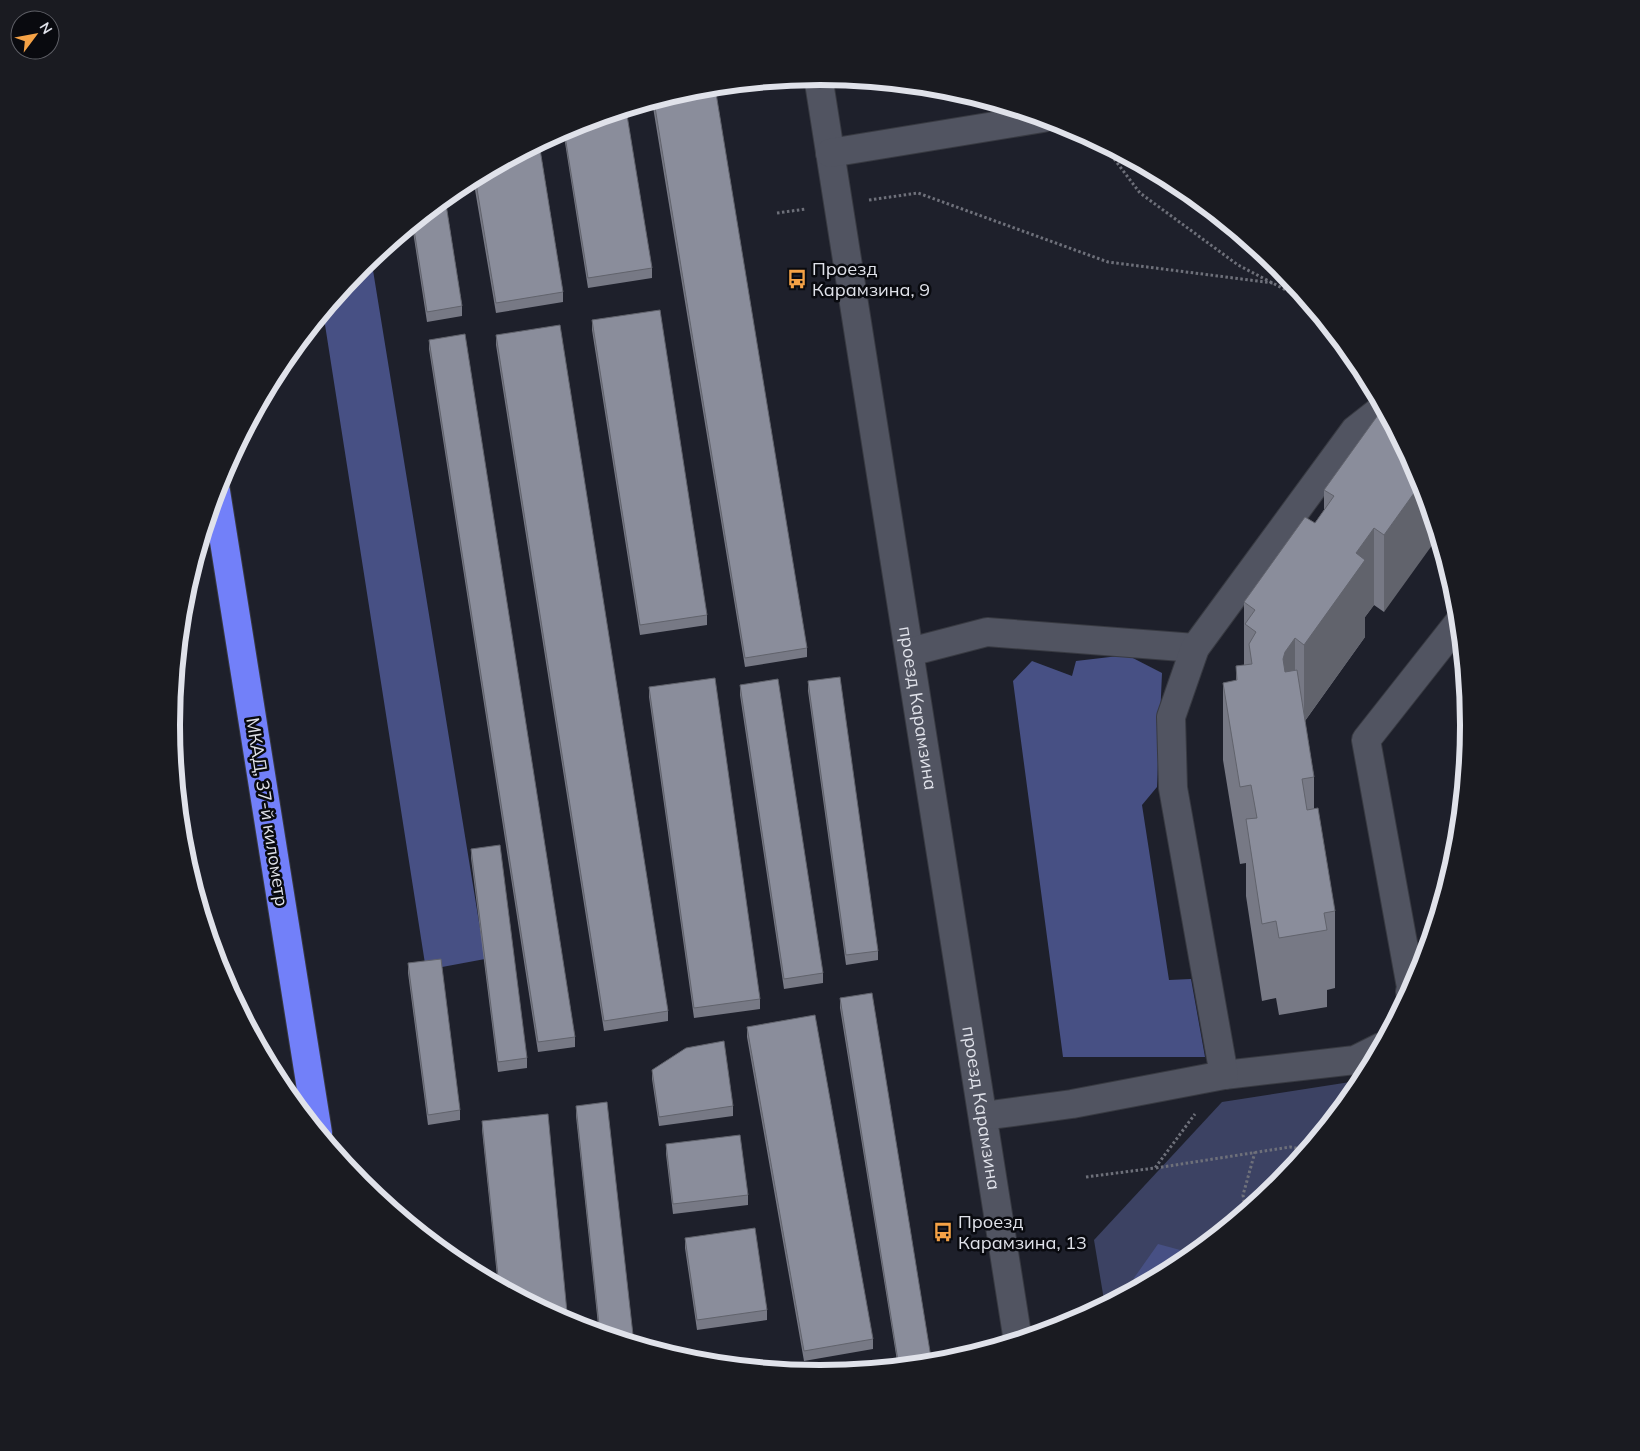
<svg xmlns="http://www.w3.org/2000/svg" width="1640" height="1451" viewBox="0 0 1640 1451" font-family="Mulish,sans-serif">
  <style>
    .green { fill: #3c4263 }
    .forest { fill: #475084 }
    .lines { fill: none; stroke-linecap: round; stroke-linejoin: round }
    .minor-casing { stroke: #383a42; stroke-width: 30 }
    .highway-casing { stroke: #383a42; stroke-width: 30 }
    .path { stroke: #6e707a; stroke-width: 3; stroke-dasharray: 2.5 2.5; stroke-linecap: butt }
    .minor { stroke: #515461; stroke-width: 28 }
    .highway { stroke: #7280f9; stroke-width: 28 }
    .wall { fill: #777985 }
    .shaded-wall { fill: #61636c }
    .building { fill: #8a8d9b; stroke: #61636c }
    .labels { text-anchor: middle; stroke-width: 5; stroke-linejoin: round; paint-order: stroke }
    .poi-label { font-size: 18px; fill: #e0e2ea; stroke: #090a0f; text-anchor: start }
    .street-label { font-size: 18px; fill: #e0e2ea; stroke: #090a0f }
    .rim { fill: none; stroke: #e0e2ea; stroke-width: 6 }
  </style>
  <rect width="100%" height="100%" fill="#1e202b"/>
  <path class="green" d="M1363 1080 1279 1185 1180 1265 1105 1306 1094 1240 1222 1102Z"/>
  <path class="forest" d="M371 258 485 959 426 970 323 312 361 266Z
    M1127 655 1162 673 1157 787 1142 805 1169 980 1191 979 1205 1057H1063L1013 681 1032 661 1072 676 1076 661Z
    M1158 1244 1195 1254 1180 1265 1137 1288 1134 1278Z"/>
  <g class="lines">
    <defs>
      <g id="minor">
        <path id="s1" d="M818 76 1018 1341"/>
        <path d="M830 153 1043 118"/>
        <path d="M910 652 987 632 1195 648"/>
        <path d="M1410 992 1411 987 1366 740 1459 622"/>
        <path d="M1224 1075 1355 1060 1381 1047"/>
        <path d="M983 1116 1072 1104 1224 1075 1173 788 1171 717 1195 648 1355 430 1383 408"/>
      </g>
      <path id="highway" d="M216 491 318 1133"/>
    </defs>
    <use href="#minor" class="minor-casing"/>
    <use href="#highway" class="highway-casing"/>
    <path class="path" d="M1102 143 1140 193 1238 265 1307 301
      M869 200 918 193 1108 262 1273 283
      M777 213 806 209
      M1156 1168 1290 1147 1307 1150
      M1086 1177 1155 1168 1195 1114
      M1246 1212 1243 1195 1255 1152"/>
    <use href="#minor" class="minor"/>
    <use href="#highway" class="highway"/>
  </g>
  <path class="wall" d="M694 89 807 648V657L745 667 652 101Z
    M572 126 652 268V278L588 288 563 130Z
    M539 143 563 292V302L496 313 473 178Z
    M445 198 462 306V316L427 322 412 225Z
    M1272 261 1279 267 1285 273 1274 275Z
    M592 320 707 615V625L640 635 592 330Z
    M496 335 668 1011V1021L604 1031 496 345Z
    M429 340 575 1037V1047L538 1052 429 349Z
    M1420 477 1384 612 1374 605 1365 617V637L1305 721 1314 777V808L1335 911V988L1327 990V1007L1279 1015 1276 998 1262 1001 1246 896V863L1240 864 1223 760V683L1236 681V666L1244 665V602L1315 523 1324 510V490Z
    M808 681 878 951V960L846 965 808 691Z
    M740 685 823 973V983L784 989 740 695Z
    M649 687 760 999V1009L694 1018 649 697Z
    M471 849 527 1058V1068L498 1072 471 858Z
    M408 963 460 1110V1120L428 1125 408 973Z
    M840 998 932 1364 898 1367 840 1008Z
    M747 1027 873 1339V1349L804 1361 747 1037Z
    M652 1070 733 1106V1116L659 1126 652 1079Z
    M576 1106 634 1344 599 1334 576 1116Z
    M482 1121 568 1323 498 1286 482 1130Z
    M666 1144 748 1195V1205L673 1214 666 1154Z
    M685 1238 767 1310V1320L697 1330 685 1248Z"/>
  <path class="shaded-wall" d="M1422 482 1438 537 1384 612V535Z
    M1374 528V605L1365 617V637L1304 722V645L1356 553Z
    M1295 638V715L1285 729 1283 659 1285 652Z"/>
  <path class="building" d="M715 87 807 648 745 658 654 101 694 89Z
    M626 109 652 268 588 278 564 130 572 126Z
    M539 143 563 292 496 303 475 177Z
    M445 198 462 306 427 312 413 223Z
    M660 310 707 615 640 625 592 320Z
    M560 325 668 1011 604 1021 496 335Z
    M465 334 575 1037 538 1042 429 340Z
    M1383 408 1420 477 1422 482 1384 535 1374 528 1356 553 1365 560 1304 645 1295 638 1285 652 1283 659 1285 672 1297 670 1314 777 1302 779 1307 810 1318 808 1335 911 1324 913 1327 930 1279 938 1276 921 1262 924 1246 819 1257 818 1251 785 1240 787 1223 683 1237 680 1236 666 1252 664 1249 644 1256 632 1245 624 1255 610 1244 602 1305 517 1315 523 1334 496 1324 490Z
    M840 677 878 951 846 955 808 681Z
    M715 678 760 999 694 1008 649 687Z
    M778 679 823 973 784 979 740 685Z
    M500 845 527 1058 498 1062 471 849Z
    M441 959 460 1110 428 1115 408 963Z
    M872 993 932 1364 899 1367 840 998Z
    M815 1015 873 1339 804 1351 747 1027Z
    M724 1041 733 1106 659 1117 652 1070 686 1048Z
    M607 1102 634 1344 600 1334 576 1106Z
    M548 1114 568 1323 499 1286 482 1121Z
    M740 1135 748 1195 673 1204 666 1144Z
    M755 1228 767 1310 697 1320 685 1238Z"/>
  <defs>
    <symbol id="bus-bare" viewBox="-9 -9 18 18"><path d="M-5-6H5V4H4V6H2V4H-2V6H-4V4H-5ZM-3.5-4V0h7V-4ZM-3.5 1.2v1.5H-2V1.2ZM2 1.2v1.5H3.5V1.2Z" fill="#f5a246" stroke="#090a0f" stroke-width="2.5" paint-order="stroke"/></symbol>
  </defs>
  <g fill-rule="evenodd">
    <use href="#bus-bare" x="783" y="265" width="28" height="28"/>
    <use href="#bus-bare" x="929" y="1218" width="28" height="28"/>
  </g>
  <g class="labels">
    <g class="poi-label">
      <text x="812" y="275">Проезд<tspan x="812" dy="21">Карамзина, 9</tspan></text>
      <text x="958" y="1228">Проезд<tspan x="958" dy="21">Карамзина, 13</tspan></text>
    </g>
    <g class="street-label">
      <text dy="6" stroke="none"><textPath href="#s1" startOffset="640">проезд Карамзина</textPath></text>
      <text transform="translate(267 812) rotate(81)" y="6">МКАД, 37-й километр</text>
      <text dy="6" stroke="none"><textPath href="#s1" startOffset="1045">проезд Карамзина</textPath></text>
    </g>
  </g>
  <path d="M0 0H1640V1451H0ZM180 725a640 640 0 1 1 1280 0a640 640 0 1 1-1280 0Z" fill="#1a1b21" fill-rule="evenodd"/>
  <path class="rim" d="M180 725a640 640 0 1 1 1280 0a640 640 0 1 1-1280 0Z"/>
  <g transform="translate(35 35) rotate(58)"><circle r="24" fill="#090a0f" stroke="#5f6067"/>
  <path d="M0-4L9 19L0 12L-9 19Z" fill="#f5a246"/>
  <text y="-8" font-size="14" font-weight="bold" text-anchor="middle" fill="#e0e2ea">N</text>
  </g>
</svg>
